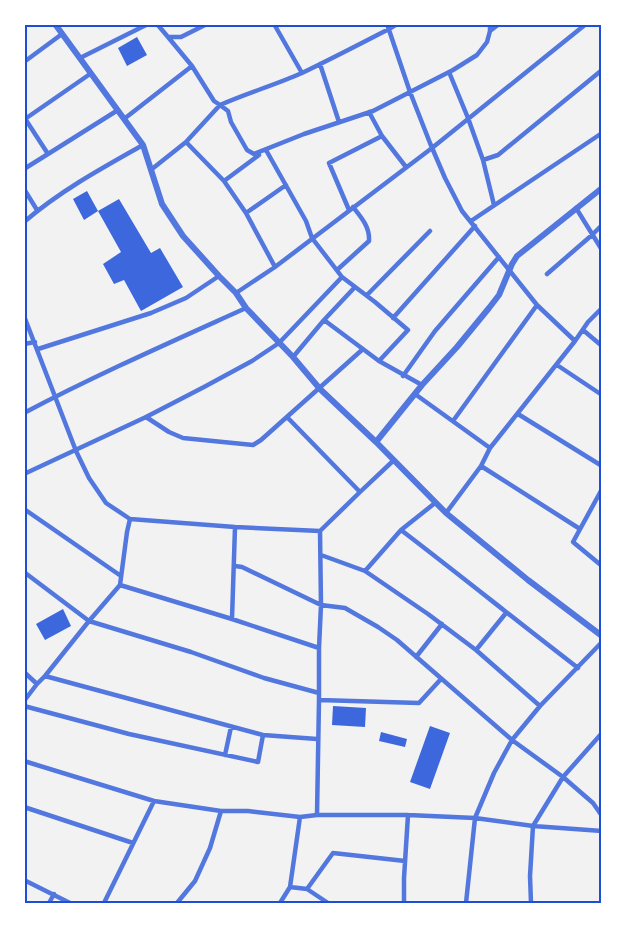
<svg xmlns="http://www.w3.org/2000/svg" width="626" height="927" viewBox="0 0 626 927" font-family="Mulish,sans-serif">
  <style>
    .building { fill: #3d67dc }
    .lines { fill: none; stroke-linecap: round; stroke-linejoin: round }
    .minor { stroke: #5277de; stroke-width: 4.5 }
    .tertiary { stroke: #5277de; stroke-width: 6 }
    .neatline { fill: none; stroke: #1d4ed8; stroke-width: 2 }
  </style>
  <rect width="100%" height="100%" fill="#f2f2f2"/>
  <path class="building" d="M137 37 147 55 127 66 118 48Z
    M87 191 98 211 84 220 73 199Z
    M119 199 151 253 160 248 183 287 141 311 124 280 114 284 103 264 121 252 98 211Z
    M63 609 71 626 45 640 36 624Z
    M333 706 366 708 365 727 332 725Z
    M430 726 450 733 430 789 410 782Z
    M381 732 407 739 405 747 379 741Z"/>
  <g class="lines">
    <path class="minor" d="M157 24 168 37H181L207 24
      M274 24 302 73
      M387 24 410 92 430 143 445 178 462 211 537 305 575 341
      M490 31 499 24
      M168 37 192 66 214 101 220 105C247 93 275 85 302 73 331 59 360 44 389 29L397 24
      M80 58 148 24
      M24 62 62 34
      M320 64 339 122
      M449 72 468 118 483 160 494 205
      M369 112 382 136 406 167
      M24 117 48 154 118 110
      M25 119 90 74
      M124 119 192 66
      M186 142 224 181 246 213 275 267
      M266 150 306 221 312 238 342 277 375 302 408 330 379 361
      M483 160 498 155 602 70
      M24 169 48 154
      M152 169 186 142 220 105 228 111 231 122 247 150 254 154 304 134 373 111 453 70 477 55 487 42 490 31V24
      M224 181 259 155
      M24 189 37 210
      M576 208 602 250
      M349 210 329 163 382 136
      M246 213 286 185
      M471 221 602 133
      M24 222C60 191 102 168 143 145
      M337 270 369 241C370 227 361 217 353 207
      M547 274 592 235 602 225
      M236 293 275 267 432 148 586 24
      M367 295 430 231
      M24 316 76 451 89 478 106 503 130 519 235 527 320 531 360 492 394 460
      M393 318 475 226
      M324 320 379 361 422 385
      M583 330 602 346
      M24 344 35 342
      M38 349 151 313 186 298 219 276
      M293 357 324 320 355 287
      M557 365 602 395
      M403 376 435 331 499 257
      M415 394 490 448
      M24 413C96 375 171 342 246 308
      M518 414 602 466
      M146 417 169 432 183 438 253 445 261 440 363 349
      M287 417 360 492
      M453 421 537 305
      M481 466 580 529
      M24 474 146 417 204 387 252 361 279 343 342 277
      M602 489 573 542 602 566
      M24 509 121 576
      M446 513 481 466 490 448 575 341 588 322 602 308
      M401 530C460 575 518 622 578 668
      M321 555 365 571 428 614 476 650 540 706
      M235 566 242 567 321 605 345 608 378 627 397 640 512 740 563 777 593 803 602 816
      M365 571 401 530 435 503
      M24 572 89 621 191 652 264 678 319 693
      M120 585 232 619 319 648
      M232 619 235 527
      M476 650 506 613
      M416 657 442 624
      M24 672 37 684
      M45 676 263 735 317 739
      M319 700 419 703 441 679
      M24 701 37 684 45 676 89 621 120 585 127 532 130 519
      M24 706 129 734 258 762 263 735
      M225 755 231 727
      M24 761 154 801 221 811H248L300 817 317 815H408L475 818 533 826 602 831
      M24 807 133 843
      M317 815 319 700V648L321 605 320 531
      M24 880 70 903
      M290 887 307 889 328 903
      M307 889 333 853 405 861
      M602 893V899
      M49 903 54 894
      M104 903 154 801
      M177 903 195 881 210 848 221 811
      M280 903 290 887 300 817
      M404 903V878L408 815
      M466 903 475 818 494 773 512 740 540 706 602 642
      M531 903 530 876 533 826 563 777 602 733"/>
    <path class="tertiary" d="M55 24 143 145 162 204 183 236 219 276 236 293 246 308 293 357 320 389 376 442 446 513 528 580 602 636
      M376 442 422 385 457 347 489 308 499 295 512 264 517 256 602 188"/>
  </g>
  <rect width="626" height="927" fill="none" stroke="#ffffff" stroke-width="51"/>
  <rect x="26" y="26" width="574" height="876" class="neatline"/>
</svg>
